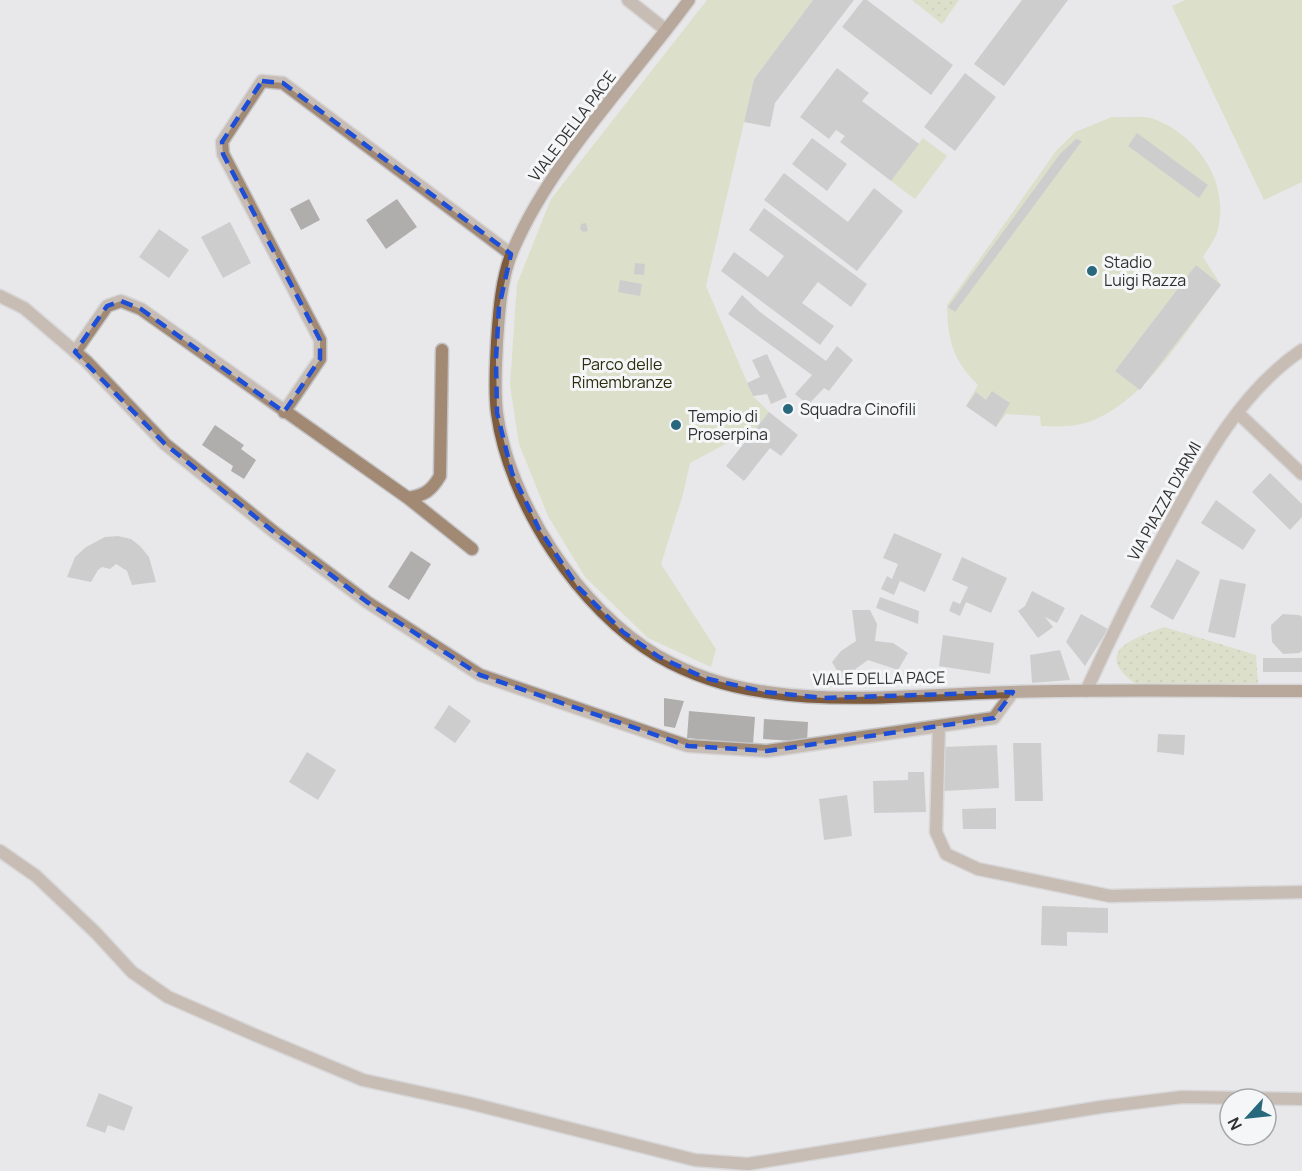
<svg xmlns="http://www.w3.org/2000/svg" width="1302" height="1171" viewBox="0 0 1302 1171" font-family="Manrope,sans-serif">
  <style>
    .grass { fill: url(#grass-dots) }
    .green { fill: #cfd5a5 }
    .building { fill: #afaead }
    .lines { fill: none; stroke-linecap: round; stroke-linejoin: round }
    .minor-casing { stroke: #c3c3c5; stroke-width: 15 }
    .secondary-casing { stroke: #c3c3c5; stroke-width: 15 }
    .minor { stroke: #a28974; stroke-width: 12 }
    .secondary { stroke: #7e5b3d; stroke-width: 12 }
    .marked { fill: none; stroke: #1d4ed8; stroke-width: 4.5; stroke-dasharray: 12 8; stroke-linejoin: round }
    .poi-dot { fill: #27687c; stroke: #f5f6f7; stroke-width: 2 }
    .labels { text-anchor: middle; stroke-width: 6; stroke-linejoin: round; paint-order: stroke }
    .street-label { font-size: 16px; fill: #303030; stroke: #f5f6f7 }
    .poi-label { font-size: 16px; fill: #303030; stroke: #f5f6f7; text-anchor: start }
    .park-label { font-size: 16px; fill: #2b2d0e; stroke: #f5f6f7 }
  </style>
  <defs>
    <pattern id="grass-dots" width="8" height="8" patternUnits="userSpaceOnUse" patternTransform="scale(1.5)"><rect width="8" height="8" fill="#cfd5a5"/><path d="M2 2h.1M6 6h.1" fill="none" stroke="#b2b78e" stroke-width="1.8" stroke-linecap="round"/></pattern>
  </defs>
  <rect width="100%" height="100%" fill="#e8e8ea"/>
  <path class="grass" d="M912 0H959L942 24Z
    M1164 627 1256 655 1258 685H1137C1091 652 1132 639 1164 627Z"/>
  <path class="green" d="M707 0H813L754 79 706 286 753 396 769 412 757 427 690 463 683 494 661 564 716 649 711 667 648 638 585 577 548 516 519 444 510 385 517 284 551 199Z
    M1185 0H1302V182L1264 200 1172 6Z
    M1112 117C1125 118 1142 115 1154 119 1199 136 1231 185 1217 233 1214 241 1207 250 1203 257L1221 285C1187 329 1149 396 1096 419 1079 427 1060 427 1041 426L1040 416 1006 414 996 427 966 406 978 385C952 359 948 340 947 305L1056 151 1075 132Z
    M923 138 947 156 915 199 891 181Z"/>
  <path class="building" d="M813 0H854L775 103 770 127 744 122 754 79Z
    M863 0H867L953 65 931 95 842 27Z
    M1022 0H1068L1004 86 974 64Z
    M837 68 869 93 862 101 919 144 891 181 840 142 845 136 836 130 829 139 800 117Z
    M965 73 996 97 955 151 924 127Z
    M1137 133 1208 185 1199 198 1128 146Z
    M812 138 847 164 827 191 792 164Z
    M1076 139 1082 141 955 312 948 307 1060 154Z
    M784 173 848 222 874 188 903 211 857 271 764 200Z
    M309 199 320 220 301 230 290 209Z
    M397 199 417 227 386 249 366 220Z
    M764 208 867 284 851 307 818 282 802 303 834 326 820 345 721 271 734 252 768 277 784 256 749 230Z
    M230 222 251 263 223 278 201 237Z
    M586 223 588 231 583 232 580 229 581 224Z
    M159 229 189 250 169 278 139 257Z
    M635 263 645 264 644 275 634 274Z
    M1196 265 1221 285 1140 390 1115 371Z
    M620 280 642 284 640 296 618 292Z
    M742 295 760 312 826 361 837 346 853 360 829 391 824 388 808 405 795 394 812 375 728 314Z
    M767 354 787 397 771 404 767 394 753 396 747 383 760 377 752 360Z
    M992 391 1010 403 996 427 966 406 976 392 986 400Z
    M769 412 798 435 781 456 770 448 744 481 726 466Z
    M215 425 244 445 241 449 256 460 244 479 231 471 233 466 202 445Z
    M1270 473 1302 504V517L1290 530 1252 492Z
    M1216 500 1256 530 1243 550 1201 523Z
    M894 533 942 554 925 592 900 581 894 595 881 589 887 576 892 579 898 564 883 558Z
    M118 536 131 539 140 546 149 557 156 582 132 585 127 571 116 564 110 569 102 567 98 570 91 582 67 577 75 557 86 547 105 537Z
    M411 551 431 564 409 600 388 587Z
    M962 557 1007 578 991 613 966 602 960 616 949 611 953 601 960 604 968 587 952 580Z
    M1177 559 1200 572 1173 620 1150 607Z
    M1220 579 1246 584 1235 638 1208 632Z
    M1032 591 1065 608 1057 623 1045 617 1053 627 1038 638 1018 611 1025 606Z
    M880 597 919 611 918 624 876 608Z
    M852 610H870L877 624 875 641 893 643 908 653 898 670 868 660 842 679 832 662 841 651 856 641Z
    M1081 614 1108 629 1085 666 1066 642Z
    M1283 614 1299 615 1302 617V651L1299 653 1283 654 1272 642 1271 625Z
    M943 635 994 643 990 674 939 666Z
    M1060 650 1070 680 1032 683 1030 655Z
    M1263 658H1302V672H1263Z
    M664 698 684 701 675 728 664 726Z
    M449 705 471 721 455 743 434 728Z
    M689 711 755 717 753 744 687 738Z
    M764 719 808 722 807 742 763 739Z
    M1158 734 1185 735 1184 755 1157 752Z
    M1013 743H1041L1043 801H1015Z
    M997 745 999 788 944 791 941 747Z
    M307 752 336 770 318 800 289 782Z
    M908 772H924L926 812 874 813 873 781 908 780Z
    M847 795 852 836 824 840 819 799Z
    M996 808V829H963L962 809Z
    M1042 906 1108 908V933L1067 932V946L1041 945Z
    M99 1093 133 1107 124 1131 108 1125 105 1133 86 1126Z"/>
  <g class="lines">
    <defs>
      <path id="minor" d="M628 0 666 30
        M0 296 24 308 86 361 165 444 274 532 367 602 480 675 688 746 767 751 994 718 1013 692
        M75 352 107 306 121 301 141 309 408 498C425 495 431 491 440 476L442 350
        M284 412 320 359V340L223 154 222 142 262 81 283 83 511 254
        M1238 413 1302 474
        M408 498 472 549
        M1086 691C1112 634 1140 578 1170 523 1204 460 1241 391 1302 350
        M939 726 936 832 946 854 978 869 1110 896 1302 892
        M0 851 36 876 96 933 132 972 168 997 255 1035 363 1080 469 1103 695 1160 748 1164 1101 1107 1182 1097 1302 1099"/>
      <path id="secondary" d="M689 0C631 79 551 161 513 250 501 278 499 312 497 342 496 365 494 390 497 413 509 503 580 610 658 656 691 675 729 687 766 692 846 704 929 694 1009 692 1106 689 1204 691 1302 691"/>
    </defs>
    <use href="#minor" class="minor-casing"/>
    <use href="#secondary" class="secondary-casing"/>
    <use href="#minor" class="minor"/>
    <use href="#secondary" class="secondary"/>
  </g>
  <path d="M0 0H1302V1171H0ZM262 81 283 83 511 254 499 307 496 359 497 413 512 473 539 529 578 587 623 632 659 657 705 678 765 692 823 698 1013 692 994 718 767 751 688 746 480 675 367 602 274 532 165 444 75 352 107 306 121 301 141 309 284 412 320 359V340L223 154 222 142Z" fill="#e8e8ea" fill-opacity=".55" fill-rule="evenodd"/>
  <path class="marked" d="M262 81 283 83 511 254 499 307 496 359 497 413 512 473 539 529 578 587 623 632 659 657 705 678 765 692 823 698 1013 692 994 718 767 751 688 746 480 675 367 602 274 532 165 444 75 352 107 306 121 301 141 309 284 412 320 359V340L223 154 222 142Z"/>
  <g class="poi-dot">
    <circle cx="1092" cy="271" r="6"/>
    <circle cx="788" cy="409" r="6"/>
    <circle cx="676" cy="425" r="6"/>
  </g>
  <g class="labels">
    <g class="street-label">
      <text transform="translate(572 126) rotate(-53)" y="6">VIALE DELLA PACE</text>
      <text transform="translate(1164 501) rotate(-61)" y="6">VIA PIAZZA D'ARMI</text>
      <text transform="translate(879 678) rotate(-1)" y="6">VIALE DELLA PACE</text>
    </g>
    <g class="poi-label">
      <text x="1104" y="268">Stadio<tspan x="1104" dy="18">Luigi Razza</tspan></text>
      <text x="800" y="415">Squadra Cinofili</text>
      <text x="688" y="422">Tempio di<tspan x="688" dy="18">Proserpina</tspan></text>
    </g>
    <g class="park-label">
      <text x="622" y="370">Parco delle<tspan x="622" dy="18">Rimembranze</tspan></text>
    </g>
  </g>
  <g transform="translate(1248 1117) rotate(243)"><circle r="28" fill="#f5f6f7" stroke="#a6a7a7" stroke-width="1.5"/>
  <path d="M0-4.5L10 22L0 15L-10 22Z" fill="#27687c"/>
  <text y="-9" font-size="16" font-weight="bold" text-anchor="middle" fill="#303030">N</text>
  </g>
</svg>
